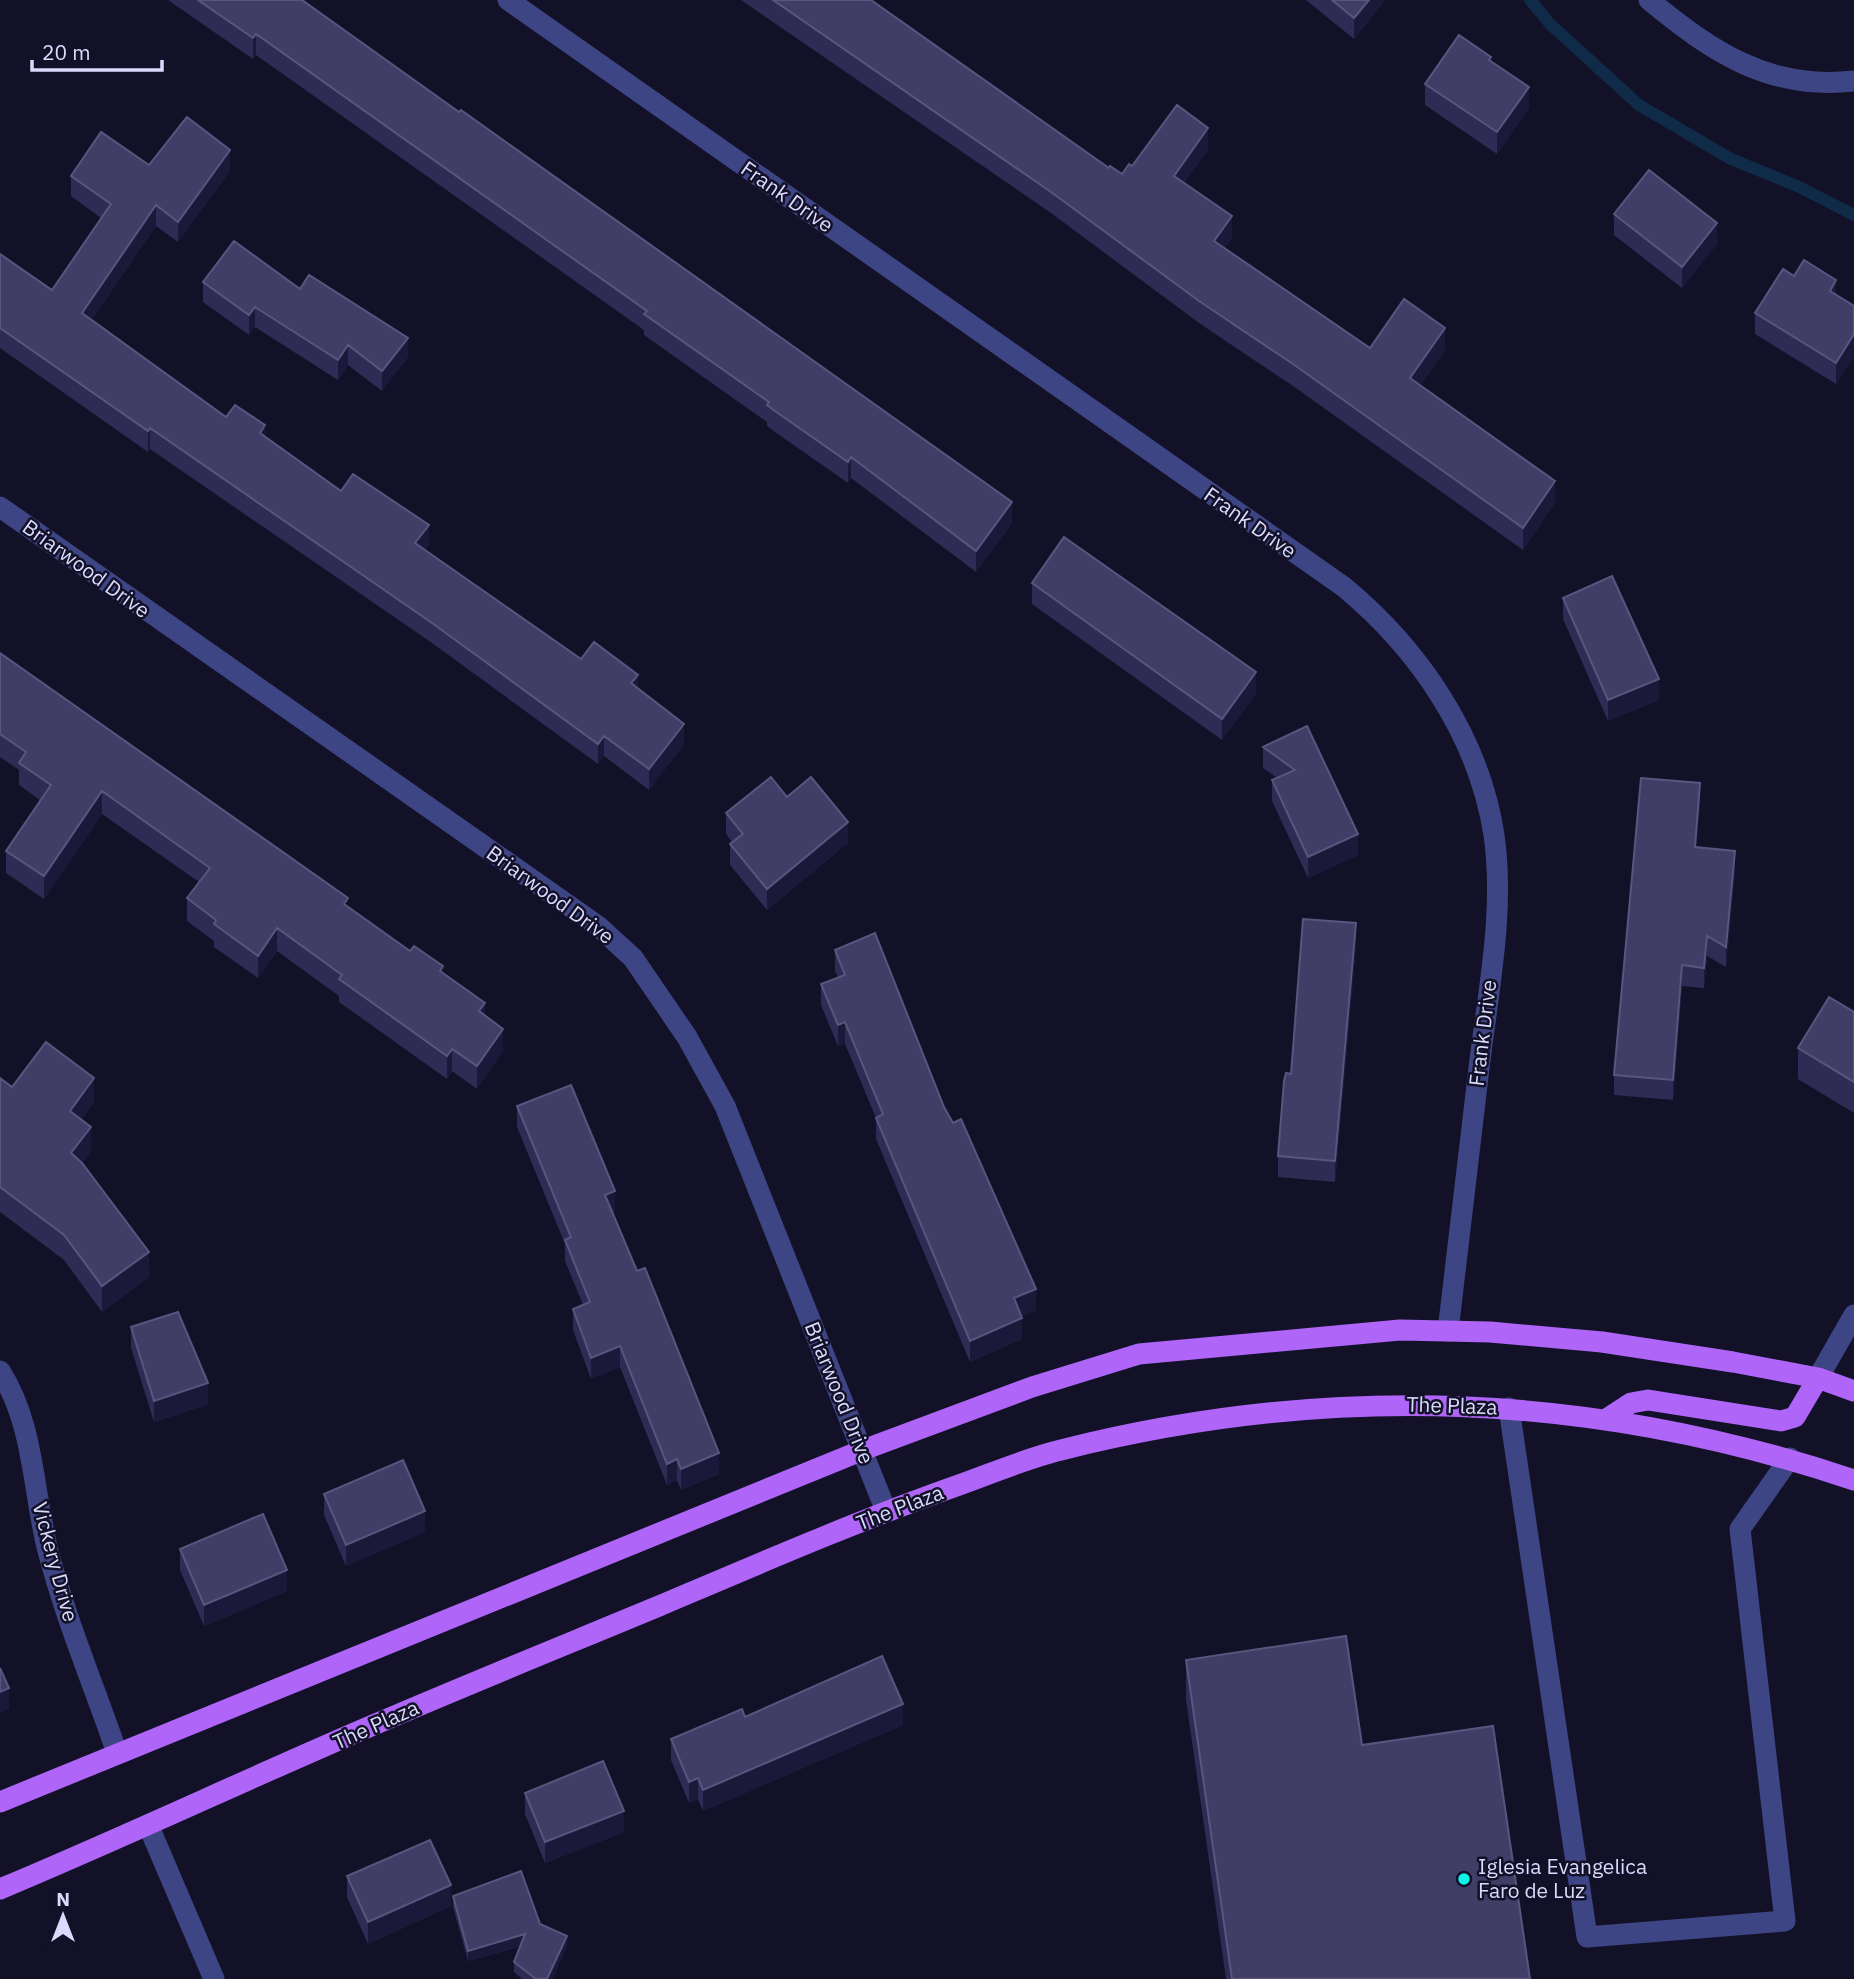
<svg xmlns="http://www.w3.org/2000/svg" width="1854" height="1979" viewBox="0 0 1854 1979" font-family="'IBM Plex Sans',sans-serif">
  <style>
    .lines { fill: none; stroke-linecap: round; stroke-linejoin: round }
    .stream { stroke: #0f2b48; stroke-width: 12 }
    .minor { stroke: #3e4584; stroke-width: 21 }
    .major { stroke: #ae65f8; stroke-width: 21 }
    .wall { fill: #2e2b54 }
    .shaded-wall { fill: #1b193a }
    .building { fill: #403e66; stroke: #58567e; stroke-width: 2 }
    .poi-dot { fill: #0ef4ed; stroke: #121127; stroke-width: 2.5 }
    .labels { text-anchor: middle; stroke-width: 5; stroke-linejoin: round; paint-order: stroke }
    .street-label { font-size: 21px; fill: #d9dafd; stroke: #121127 }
    .poi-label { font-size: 21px; fill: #d9dafd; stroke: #121127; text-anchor: start }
  </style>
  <rect width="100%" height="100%" fill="#121127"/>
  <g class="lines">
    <path class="stream" d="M1530 0 1550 24 1639 105 1731 159 1797 186 1854 215"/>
    <path class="minor" d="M508 0 1344 587C1419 649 1479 737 1494 835 1505 911 1488 992 1479 1068 1469 1155 1459 1243 1448 1331
      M1649 0C1711 51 1769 91 1854 81
      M0 507 598 926 633 958 687 1037 725 1106 886 1511
      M0 1371C34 1423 33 1492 48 1551 66 1620 94 1686 117 1753
      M1818 1378 1854 1315
      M1509 1408 1587 1937 1785 1921 1740 1529 1790 1458
      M149 1827 214 1979"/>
    <path class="major" d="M1608 1418 1631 1403 1648 1400 1781 1421 1795 1417 1818 1378
      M0 1802 863 1450 1032 1387 1139 1354 1400 1330 1490 1332 1602 1342 1733 1362 1818 1378 1854 1391
      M0 1889C127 1836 251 1777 378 1723 471 1683 565 1645 659 1606 758 1564 857 1521 959 1485 993 1473 1027 1458 1061 1450 1330 1382 1592 1392 1854 1480"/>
  </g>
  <path class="wall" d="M168 0H302L1012 523 976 572 851 478 848 483 775 432 767 426V422L644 335V330L256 55 253 59Z
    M741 0H871L1109 168 1122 174 1132 166 1208 150 1184 183 1232 238 1225 248 1370 348 1445 350 1420 386 1555 503 1523 550 1293 386 1199 323 1051 213Z
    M1306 0H1385L1354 39Z
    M1491 62 1529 108 1497 154 1425 105V84Z
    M149 165 230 171 178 242 156 226 92 319 226 417 265 437 341 491 429 545 425 550 581 659 638 689 684 744 649 790 604 756 598 764 432 643 150 449 148 452 0 348V254L52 290 101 218 71 196V176Z
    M1614 214 1717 244 1682 288 1614 235Z
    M1794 276 1836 295 1854 306V356L1836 384 1755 334V313Z
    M203 282 300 289 408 357 382 391 348 365 338 380 255 327 249 335 203 302Z
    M1032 583 1256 693 1222 740 1032 604Z
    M1563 598 1659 700 1608 721 1563 619Z
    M0 653 348 907 443 974 485 1016 503 1051 477 1089 452 1071 447 1079 339 1002V996L277 951 258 978 214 947V941L187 921V898L199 882 102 814 44 899 6 873V851L40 800 19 785V770L0 757Z
    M1307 726 1358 855 1308 878 1272 801V780L1277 778 1263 768V747Z
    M787 797 848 843 767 910 730 865V844L732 842 726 834V813Z
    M1700 803 1696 847 1735 871 1726 967 1707 956 1704 988 1682 986 1673 1100 1614 1095V1075Z
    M1356 944 1335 1182 1278 1177V1156L1291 1074Z
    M835 950 944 1107 1036 1310 1022 1316V1339L970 1362 876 1139V1118L845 1044 838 1046 821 1005V984L838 977 835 971Z
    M1854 1012V1113L1798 1079V1048Z
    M0 1078 12 1087 94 1103 81 1120 91 1152 82 1163 149 1277 102 1312 64 1260 0 1212Z
    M517 1106 615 1212 613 1213 719 1474 681 1490 677 1480 667 1485 620 1367 591 1379 573 1330V1309L583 1305 565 1261V1244L517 1127Z
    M131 1327 208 1404 154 1422 131 1348Z
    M324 1494 425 1532 346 1566 324 1515Z
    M180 1549 287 1591 204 1626 180 1570Z
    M1186 1660 1362 1745 1530 1979H1226L1186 1700Z
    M745 1717 903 1725 703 1811 698 1799 689 1803 671 1760V1739Z
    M525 1793 624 1832 545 1863 525 1814Z
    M347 1876 451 1906 368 1944 347 1897Z
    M453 1896 540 1924 567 1946 552 1979H522L514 1972V1962L520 1946 468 1961 453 1907Z"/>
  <path class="shaded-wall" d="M1369 0H1385L1354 39V18Z
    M256 34V55L253 59V38Z
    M1529 87V108L1497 154V132Z
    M1208 128V150L1174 197V176Z
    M230 150V171L178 242V222Z
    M156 205V226L82 333V313Z
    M1232 216V238L1214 263V241Z
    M1717 223V244L1682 288V267Z
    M1836 280V301L1830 291Z
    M255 307V327L249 335V315Z
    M1445 328V350L1410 400V378Z
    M1854 334V356L1836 384V363Z
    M408 338V357L382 391V371Z
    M348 345V365L338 380V360Z
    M265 425V446L260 433Z
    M150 428V449L148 452V431Z
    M851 457V478L848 483V462Z
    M1555 481V503L1523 550V528Z
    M1012 502V523L976 572V551Z
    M429 525V545L415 563V543Z
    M1256 672V693L1222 740V719Z
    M638 675V695L631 683Z
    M1659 679V700L1608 721V700Z
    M684 724V744L649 790V769Z
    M604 736V756L598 764V744Z
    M1700 783V803L1695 867V847Z
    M102 791V814L44 899V876Z
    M848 822V843L767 910V889Z
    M1358 834V855L1308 878V857Z
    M1735 851V871L1726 967V947Z
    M1356 923V944L1335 1182V1161Z
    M277 928V951L258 978V956Z
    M1707 936V956L1704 988V968Z
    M1682 965V986L1673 1100V1080Z
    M485 1003V1026L479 1011Z
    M845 1022V1044L838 1046V1025Z
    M503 1029V1051L477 1089V1066Z
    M452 1049V1071L447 1079V1056Z
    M94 1078V1103L70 1136V1111Z
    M91 1127V1152L71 1179V1153Z
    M615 1191V1212L605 1216V1195Z
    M149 1252V1277L102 1312V1286Z
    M1036 1289V1310L1014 1319V1298Z
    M1022 1318V1339L970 1362V1341Z
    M620 1346V1367L591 1379V1358Z
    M208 1383V1404L154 1422V1401Z
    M719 1453V1474L681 1490V1469Z
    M677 1459V1480L667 1485V1464Z
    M425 1511V1532L346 1566V1545Z
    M287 1570V1591L204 1626V1605Z
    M9 1688V1709L0 1713V1692Z
    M903 1704V1725L703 1811V1790Z
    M698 1778V1799L689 1803V1782Z
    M624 1811V1832L545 1863V1842Z
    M451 1885V1906L368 1944V1922Z
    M525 1934V1944L468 1961V1951Z
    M567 1936V1946L552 1979H547Z"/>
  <path class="building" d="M198 0H302L459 112 461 110 1012 502 976 551 851 457 848 462 775 411 767 405 769 402 644 314 647 311 256 34 253 38Z
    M773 0H871L1109 168 1110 166 1122 174 1129 164 1132 166 1177 105 1208 128 1174 176 1232 216 1214 241 1370 348 1404 299 1445 328 1410 378 1555 481 1523 528 1293 364 1199 301 1051 192Z
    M1332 0H1369L1354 18Z
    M1459 35 1491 57 1489 60 1529 87 1497 132 1425 84Z
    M187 117 230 150 178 222 156 205 82 313 226 417 235 405 265 425 260 433 341 491 353 474 429 525 415 543 581 659 594 642 638 675 631 683 684 724 649 769 604 736 598 744 432 623 150 428 148 431 0 328V254L52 290 111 204 71 176 101 132 149 165Z
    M1649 170 1717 223 1682 267 1614 214Z
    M234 241 300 289 309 275 408 338 382 371 348 345 338 360 255 307 249 315 203 282Z
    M1804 260 1836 280 1830 291 1854 306V334L1836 363 1755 313 1783 269 1794 276Z
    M1064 537 1256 672 1222 719 1032 583Z
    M1612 576 1659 679 1608 700 1563 598Z
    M0 653 348 898 344 904 410 951 414 946 443 966 440 971 485 1003 479 1011 503 1029 477 1066 452 1049 447 1056 339 979 342 975 277 928 258 956 214 924 216 920 187 898 210 868 102 791 44 876 6 851 51 785 19 763 26 752 0 734Z
    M1307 726 1358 834 1308 857 1272 780 1295 770 1263 747Z
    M771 777 787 797 811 777 848 822 767 889 730 844 743 834 726 813Z
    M1641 778 1700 783 1695 847 1735 851 1726 947 1707 936 1704 968 1682 965 1673 1080 1614 1075Z
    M1303 919 1356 923 1335 1161 1278 1156 1284 1081 1286 1073 1291 1074Z
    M875 933 944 1107 953 1123 961 1119 1036 1289 1014 1298 1022 1318 970 1341 876 1118 883 1114 845 1022 838 1025 821 984 845 975 835 950Z
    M1829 997 1854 1012V1082L1798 1048Z
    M46 1042 94 1078 70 1111 91 1127 71 1153 82 1163 149 1252 102 1286 64 1235 0 1187V1078L12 1087Z
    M571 1085 615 1191 605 1195 637 1271 645 1268 719 1453 681 1469 677 1459 667 1464 620 1346 591 1358 573 1309 590 1302 565 1240 571 1237 517 1106Z
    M178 1312 208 1383 154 1401 131 1327Z
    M403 1460 425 1511 346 1545 324 1494Z
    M263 1514 287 1570 204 1605 180 1549Z
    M1346 1636 1362 1745 1493 1726 1530 1979H1232L1186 1660Z
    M882 1656 903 1704 703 1790 698 1778 689 1782 671 1739 742 1709 745 1717Z
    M0 1668 9 1688 0 1692Z
    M603 1761 624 1811 545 1842 525 1793Z
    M430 1840 451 1885 368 1922 347 1876Z
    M521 1871 540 1924 567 1936 547 1979H536L514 1962 525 1934 468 1951 453 1896Z"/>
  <circle class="poi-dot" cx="1464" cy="1879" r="7"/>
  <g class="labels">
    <g class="street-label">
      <text transform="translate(787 197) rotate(35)" y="7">Frank Drive</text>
      <text transform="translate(1250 523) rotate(35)" y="7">Frank Drive</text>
      <text transform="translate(86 569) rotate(36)" y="7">Briarwood Drive</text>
      <text transform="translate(550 895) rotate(36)" y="7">Briarwood Drive</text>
      <text transform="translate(1483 1033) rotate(-83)" y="7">Frank Drive</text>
      <text transform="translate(839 1393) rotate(68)" y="7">Briarwood Drive</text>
      <text transform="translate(1452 1406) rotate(2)" y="7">The Plaza</text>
      <text transform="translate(900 1508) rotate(-21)" y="7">The Plaza</text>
      <text transform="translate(55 1562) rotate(75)" y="7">Vickery Drive</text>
      <text transform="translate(376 1725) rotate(-24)" y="7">The Plaza</text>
    </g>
    <g class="poi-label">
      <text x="1478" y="1874">Iglesia Evangelica<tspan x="1478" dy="24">Faro de Luz</tspan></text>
    </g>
  </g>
  <g transform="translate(63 1916)" stroke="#121127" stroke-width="5" paint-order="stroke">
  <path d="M0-5L12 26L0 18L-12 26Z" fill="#d9dafd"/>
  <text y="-10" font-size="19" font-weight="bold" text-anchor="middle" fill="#d9dafd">N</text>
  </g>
  <path d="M32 60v10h130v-10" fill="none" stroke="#d9dafd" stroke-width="3.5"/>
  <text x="42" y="60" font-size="21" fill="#d9dafd" stroke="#121127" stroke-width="5" paint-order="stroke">20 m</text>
</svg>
